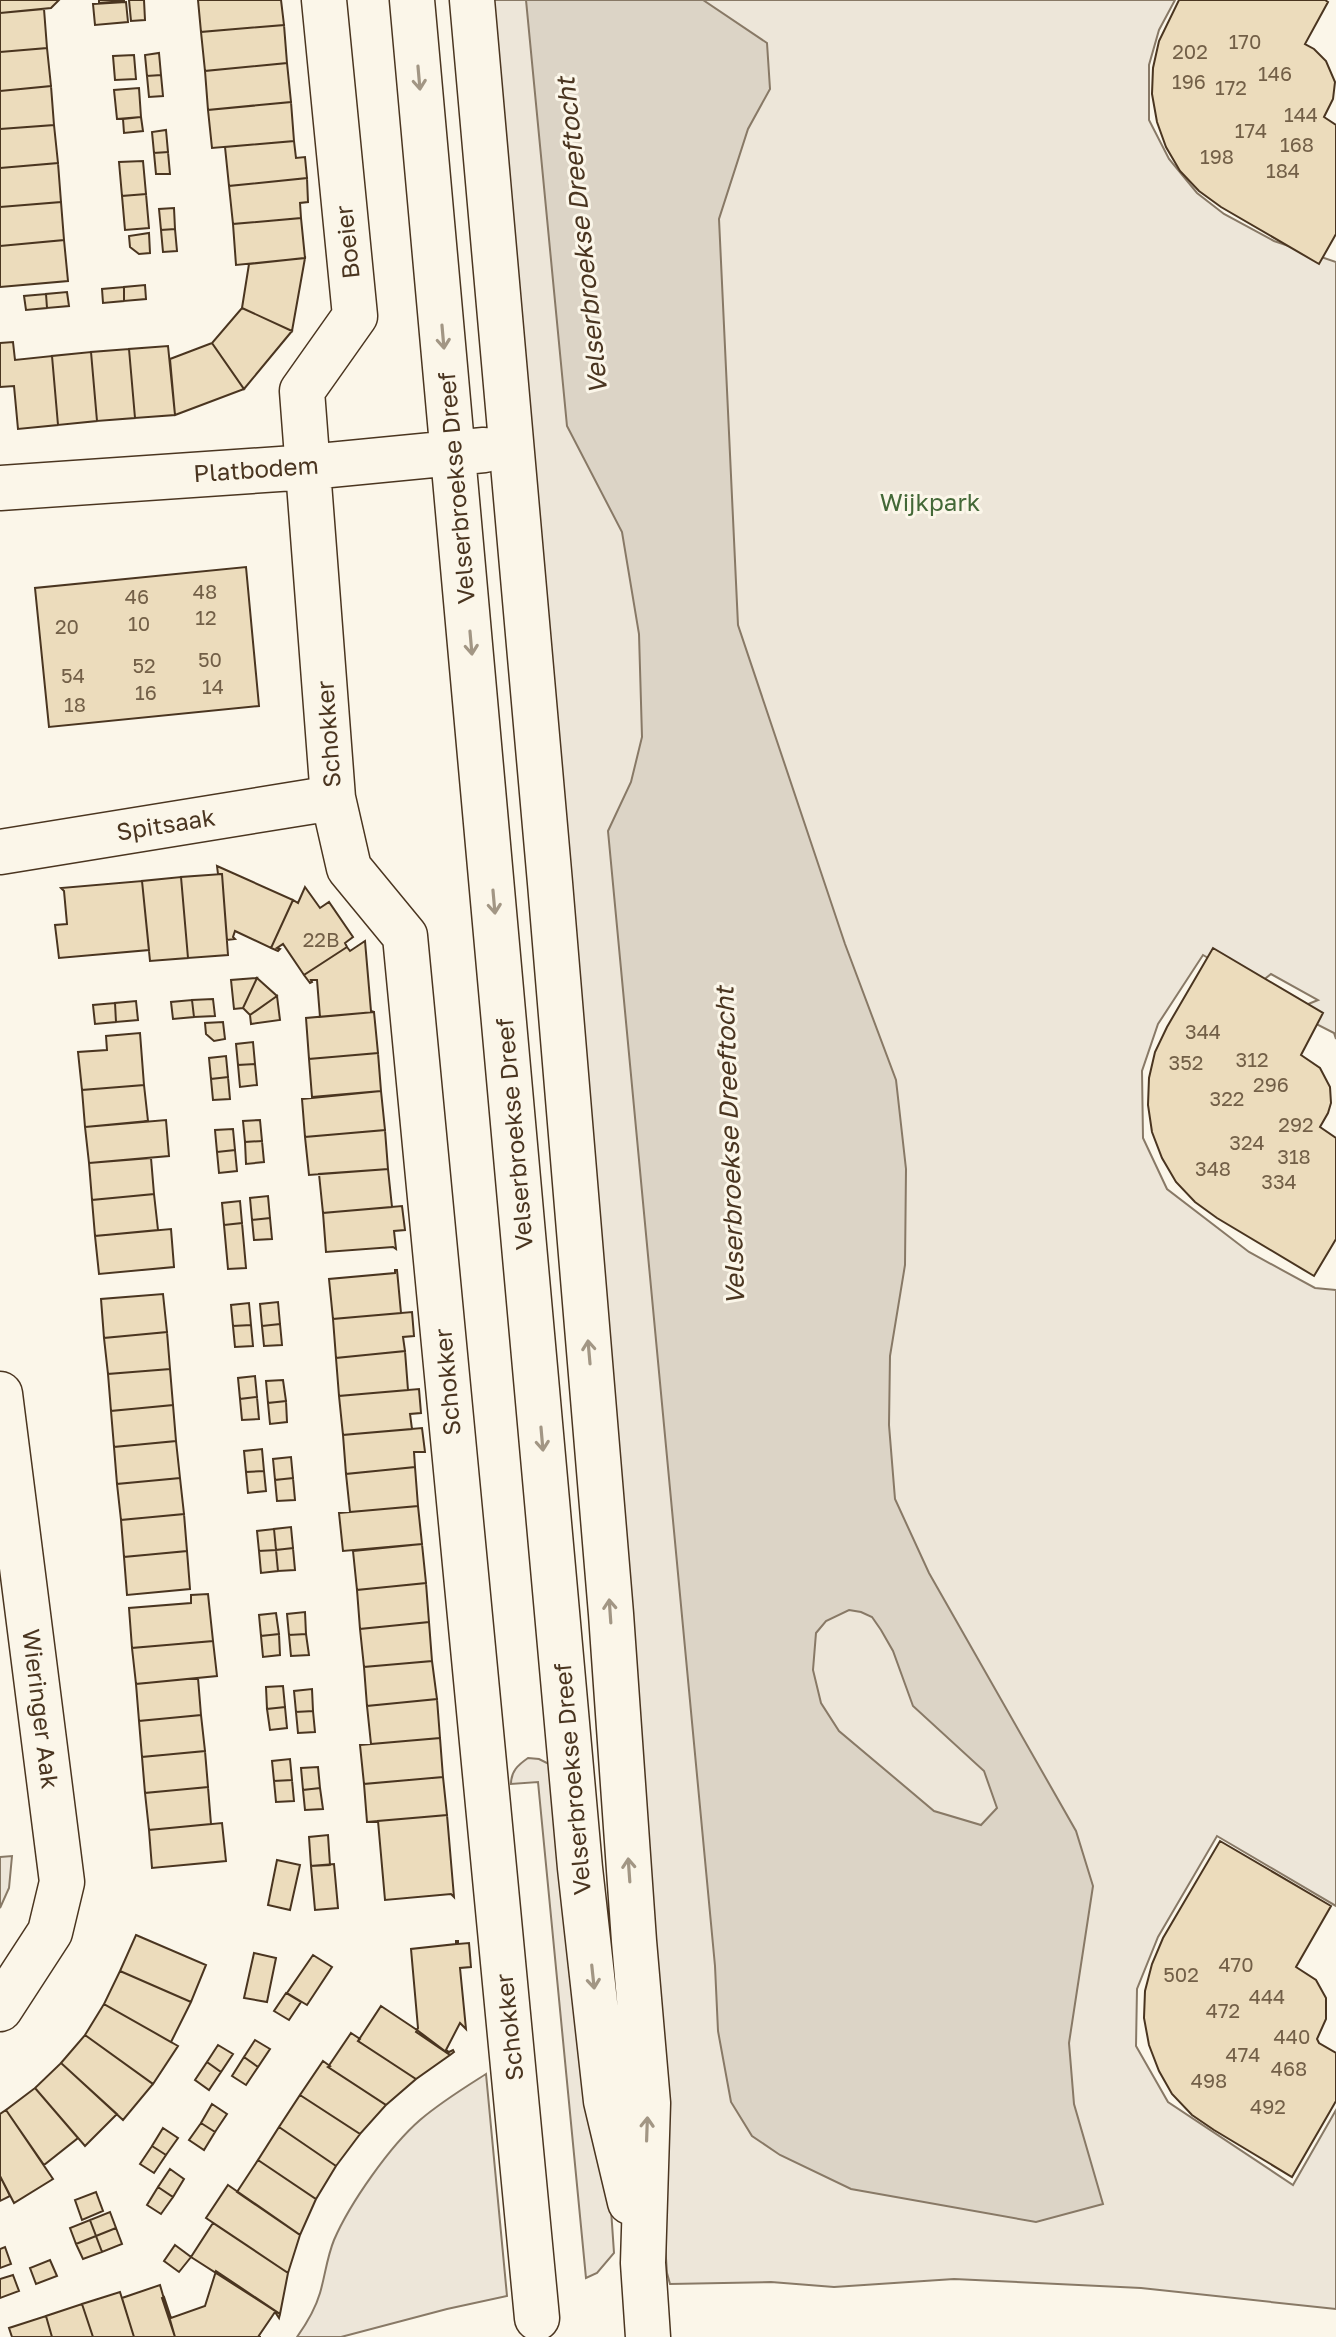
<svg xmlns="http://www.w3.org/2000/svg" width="1336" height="2337" viewBox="0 0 1336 2337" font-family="'Golos Text',sans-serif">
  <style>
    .green { fill: #ede6d9; stroke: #887966; stroke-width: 2 }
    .water { fill: #dcd4c6; stroke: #887966; stroke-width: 2; fill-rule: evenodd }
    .building { fill: #ecdcbc; stroke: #4a3520; stroke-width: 2 }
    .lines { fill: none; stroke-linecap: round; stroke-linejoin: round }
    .minor-casing { stroke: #4a3520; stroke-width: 47 }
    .minor { stroke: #fbf6e9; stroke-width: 44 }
    .oneway { stroke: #a29684 }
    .labels { text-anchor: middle; stroke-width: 6; stroke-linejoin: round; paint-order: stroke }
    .number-label { font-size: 20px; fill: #725f47 }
    .street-label { font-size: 24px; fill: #4a3520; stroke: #fbf6e9 }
    .park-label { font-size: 24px; fill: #436837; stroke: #fbf6e9 }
    .water-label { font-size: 26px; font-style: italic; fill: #4a3520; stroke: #fbf6e9 }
  </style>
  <rect width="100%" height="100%" fill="#fbf6e9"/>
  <path class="green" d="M476 0H1175L1159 30 1149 65V120L1169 159 1197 193 1224 214 1274 241 1336 262V1039L1334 1033 1291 1011 1318 1000 1271 974 1256 986 1203 955 1158 1024 1142 1071 1143 1138 1167 1189 1249 1252 1315 1288 1336 1290V1906L1217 1836 1158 1937 1137 1989 1136 2046 1168 2102 1293 2185 1336 2110V2309L1141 2288 954 2279 834 2287 771 2282 670 2284 667 2273 636 1810Z
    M528 1758 539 1759 551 1765 607 2151 614 2253 597 2273 586 2278 538 1782 511 1784C511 1771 518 1765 528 1758Z
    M12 1856 9 1888 0 1908V1857Z
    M486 2074 507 2296 447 2309 341 2337H297C307 2323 315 2310 320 2293 325 2276 327 2257 334 2240 350 2203 390 2146 420 2120 441 2102 464 2088 486 2074Z"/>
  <path class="water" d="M526 0H703L767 43 770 89 748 129 719 219 738 625 845 944 896 1080 906 1169 905 1265 890 1356 889 1425 895 1499 929 1573 1076 1831 1093 1886 1069 2043 1074 2104 1103 2204 1036 2222 851 2189 780 2155 752 2136 731 2102 718 2031 715 1966 608 831 631 782 642 737 639 634 622 532 567 426ZM849 1610 861 1612 872 1617 881 1630 893 1651 913 1706 984 1771 997 1808 981 1825 934 1811 839 1731 821 1703 813 1670 816 1633 826 1621Z"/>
  <path class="building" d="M0 0H59L51 8 0 13Z
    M99 0H124V1L99 3Z
    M129 0H144L145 20 131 21Z
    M198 0H281L284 25 201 32Z
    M1179 0H1325L1328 2 1305 44 1314 49 1326 61 1335 82 1333 99 1324 117 1336 125V234L1319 264 1221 207 1199 191 1180 171 1166 147 1157 122 1152 94 1153 68 1159 41Z
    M126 2 128 22 95 25 93 4Z
    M44 9 47 48 0 52V13Z
    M284 25 287 63 205 71 201 32Z
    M47 48 51 86 0 91V52Z
    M159 53 161 75 147 76 145 55Z
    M134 55 136 79 115 80 113 56Z
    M287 63 291 102 208 110 205 71Z
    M161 75 163 96 149 97 147 76Z
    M51 86 54 125 0 129V91Z
    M139 88 141 117 117 119 114 90Z
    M291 102 294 141 212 148 208 110Z
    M141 117 143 131 124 133 123 119Z
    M54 125 58 163 0 168V129Z
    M166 130 168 152 154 153 152 132Z
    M294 141 296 158 305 157 307 178 229 186 225 147Z
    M168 152 170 174H156L154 153Z
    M143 161 146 194 122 196 119 162Z
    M58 163 61 202 0 207V168Z
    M307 178 308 202 300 203 301 218 233 224 229 186Z
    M146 194 149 228 125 230 122 196Z
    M61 202 64 240 0 246V207Z
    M174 208 175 229 161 230 159 209Z
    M301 218 305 258 236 265 233 224Z
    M175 229 177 251 163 252 161 230Z
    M149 233 150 253 139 254 130 247 129 236Z
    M64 240 68 281 0 287V246Z
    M305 258 292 331 242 308 249 264Z
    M145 285 146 299 124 301V287Z
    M124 287V301L103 303 102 289Z
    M67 292 69 306 47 308 46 294Z
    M46 294 47 308 26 310 24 296Z
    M242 308 292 331 244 389 212 343Z
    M13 342 15 360 52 356 58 425 18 429 14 386 0 387V343Z
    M212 343 244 389 175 415 170 359Z
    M168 346 175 415 135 418 129 349Z
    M129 349 135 418 97 421 91 352Z
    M91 352 97 421 58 425 52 356Z
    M246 567 259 706 49 727 35 588Z
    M217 866 293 900 271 948 235 931 233 937 235 939 227 940 222 874H218Z
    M222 874 228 955 188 958 181 877Z
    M181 877 188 958 150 961 142 881Z
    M142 881 149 950 59 958 55 925 67 924 64 891 61 888Z
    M305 887 320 908 329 902 353 937 345 943 347 947 304 975 283 944 277 948 280 949 278 951 271 948 293 900 298 903Z
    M365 941 371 1011 374 1012 320 1017 317 980H311L312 982 310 983 304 975 347 947 350 951Z
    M1213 948 1323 1013 1301 1055 1320 1068 1330 1087 1331 1103 1328 1113 1320 1127 1336 1138V1239L1314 1276 1217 1218 1195 1202 1176 1182 1162 1158 1152 1132 1148 1105 1149 1078 1155 1052 1167 1027Z
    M257 978 277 996 250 1015 243 1008Z
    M257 978 243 1008 234 1009 231 980Z
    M277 996 280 1020 251 1024 250 1015Z
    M213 999 215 1016 194 1017 192 1000Z
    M192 1000 194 1017 173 1019 171 1002Z
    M136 1001 138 1020 116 1022 115 1003Z
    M115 1003 116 1022 95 1024 93 1005Z
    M374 1012 378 1053 309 1059 306 1018Z
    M223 1022 225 1039 214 1041 206 1034 205 1023Z
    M140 1033 144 1085 82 1090 78 1052 107 1050 106 1036Z
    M253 1042 255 1064 238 1065 236 1044Z
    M378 1053 381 1091 312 1097 309 1059Z
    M226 1056 228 1077 211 1079 209 1058Z
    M255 1064 257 1085 240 1087 238 1065Z
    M228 1077 230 1099 213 1100 211 1079Z
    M144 1085 148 1121 85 1127 82 1090Z
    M381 1091 385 1130 305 1137 302 1099Z
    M166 1120 169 1156 89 1163 85 1127Z
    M260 1120 262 1141 245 1142 243 1121Z
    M233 1129 235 1150 217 1152 215 1130Z
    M385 1130 388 1169 309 1175 305 1137Z
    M262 1141 264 1162 246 1164 245 1142Z
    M235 1150 237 1171 219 1173 217 1152Z
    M151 1158 154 1194 92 1200 89 1163Z
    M388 1169 392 1207 323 1213 319 1174Z
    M154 1194 158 1230 95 1236 92 1200Z
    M268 1196 270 1218 252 1220 250 1198Z
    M240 1201 242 1223 224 1225 222 1203Z
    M402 1206 405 1230 394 1231 396 1249 393 1247 326 1252 323 1213Z
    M270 1218 272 1239 254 1240 252 1220Z
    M242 1223 246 1268 228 1269 224 1225Z
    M171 1229 174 1267 99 1274 95 1236Z
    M395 1270H397L401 1313 333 1319 329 1279 395 1273Z
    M163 1294 167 1332 104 1338 101 1299Z
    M278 1302 280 1324 262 1326 260 1304Z
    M249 1303 251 1325 233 1326 231 1305Z
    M412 1312 414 1336 403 1337 405 1351 336 1358 333 1319Z
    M280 1324 282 1345 264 1346 262 1326Z
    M251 1325 253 1346 235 1347 233 1326Z
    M167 1332 170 1369 108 1374 104 1338Z
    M405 1351 408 1390 339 1396 336 1358Z
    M170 1369 173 1405 111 1411 108 1374Z
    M255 1376 257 1397 240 1399 238 1378Z
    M283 1380 286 1401 268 1403 266 1381Z
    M419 1389 421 1413 410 1414 412 1429 343 1435 339 1396Z
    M257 1397 259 1419 242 1420 240 1399Z
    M286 1401 287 1422 270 1424 268 1403Z
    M173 1405 176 1441 114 1447 111 1411Z
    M422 1428 425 1452H414L415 1467 346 1474 343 1435Z
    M176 1441 180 1478 117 1484 114 1447Z
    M262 1449 264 1471 246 1472 244 1451Z
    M291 1457 293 1478 275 1480 273 1459Z
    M415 1467 418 1506 350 1512 346 1474Z
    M264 1471 266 1491 248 1493 246 1472Z
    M180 1478 184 1514 121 1520 117 1484Z
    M293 1478 295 1500 277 1501 275 1480Z
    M418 1506 422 1544 343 1551 339 1513Z
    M184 1514 187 1551 124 1557 121 1520Z
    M291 1527 293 1548 276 1550 274 1529Z
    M274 1529 276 1550 259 1551 257 1531Z
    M422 1544 426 1583 357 1590 353 1551Z
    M293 1548 295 1570 278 1571 276 1550Z
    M276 1550 278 1571 261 1573 259 1551Z
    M187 1551 190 1589 127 1595 124 1557Z
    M426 1583 429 1622 360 1629 357 1590Z
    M208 1594 213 1641 132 1648 129 1608 191 1603V1595Z
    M305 1612 306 1634 289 1635 287 1614Z
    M276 1613 279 1634 261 1636 259 1615Z
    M429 1622 432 1661 364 1667 360 1629Z
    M279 1634 280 1655 263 1657 261 1636Z
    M306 1634 309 1655 291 1656 289 1635Z
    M213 1641 217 1676 136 1684 132 1648Z
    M432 1661 437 1699 367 1706 364 1667Z
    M198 1678 201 1715 139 1721 136 1684Z
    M283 1686 285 1707 267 1709 266 1687Z
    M312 1689 313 1711 296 1712 294 1691Z
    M437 1699 440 1738 371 1744 367 1706Z
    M285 1707 287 1728 270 1730 267 1709Z
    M313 1711 315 1732 298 1733 296 1712Z
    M201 1715 205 1751 142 1757 139 1721Z
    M440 1738 443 1777 364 1784 360 1745Z
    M205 1751 208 1787 145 1793 142 1757Z
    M290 1759 292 1780 274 1781 272 1761Z
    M318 1767 320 1788 303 1790 301 1768Z
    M443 1777 447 1815 367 1822 364 1784Z
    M292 1780 294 1801 276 1802 274 1781Z
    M208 1787 211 1824 149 1830 145 1793Z
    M320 1788 323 1809 305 1810 303 1790Z
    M447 1815 454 1897 451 1894 385 1900 378 1821Z
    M222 1823 226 1861 152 1868 149 1830Z
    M328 1835 330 1865 311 1866 309 1837Z
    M1220 1841 1331 1906 1296 1967 1316 1980 1326 1998V2019L1317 2039 1319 2043 1336 2053V2101L1292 2177 1214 2130 1192 2115 1172 2094 1159 2071 1149 2045 1144 2018 1145 1991 1152 1964 1163 1938Z
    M277 1860 300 1865 290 1910 268 1905Z
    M334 1864 338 1908 315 1910 311 1866Z
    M136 1935 206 1965 191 2002 120 1971Z
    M456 1941H458V1944L469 1943 471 1967 460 1968 466 2029 460 2023 446 2050 449 2052 453 2050 454 2052 450 2055 416 2032 418 2028 411 1949 456 1944Z
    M254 1953 276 1958 267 2002 244 1998Z
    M313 1955 332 1967 307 2005 287 1993Z
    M120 1971 191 2002 171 2042 104 2004Z
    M286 1993 301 2002 289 2020 274 2011Z
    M104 2004 178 2046 153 2084 85 2035Z
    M381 2006 417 2030 450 2055 416 2079 358 2041Z
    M351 2033 360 2039 358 2041 416 2079 386 2105 328 2067Z
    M85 2035 153 2084 123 2120 61 2063Z
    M255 2040 270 2049 258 2067 244 2057Z
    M218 2045 233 2054 221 2072 207 2062Z
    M244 2057 258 2067 246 2085 232 2076Z
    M323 2061 330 2066 328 2067 386 2105 360 2134 300 2095Z
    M207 2062 221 2072 209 2090 195 2080Z
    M61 2063 117 2114 85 2146 35 2088Z
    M35 2088 78 2138 44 2165 6 2110Z
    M300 2095 360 2134 336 2166 279 2127Z
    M212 2104 227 2114 215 2132 201 2123Z
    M6 2110 53 2179 14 2203 0 2176V2114Z
    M201 2123 215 2132 204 2150 189 2140Z
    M279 2127 336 2166 316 2199 258 2160Z
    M163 2128 178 2138 166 2155 152 2146Z
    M152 2146 166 2155 154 2173 140 2164Z
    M258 2160 316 2199 300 2235 237 2192Z
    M170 2169 184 2179 173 2197 158 2187Z
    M0 2176 10 2196 0 2201Z
    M228 2185 300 2235 288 2273 206 2218Z
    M158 2187 173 2197 161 2214 147 2205Z
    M96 2192 103 2211 82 2220 75 2200Z
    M110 2212 116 2228 96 2236 90 2220Z
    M90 2220 96 2236 76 2244 70 2228Z
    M213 2223 288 2273 280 2314 191 2257Z
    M116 2228 122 2244 102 2252 96 2236Z
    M96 2236 102 2252 83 2259 76 2244Z
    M175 2245 191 2257 179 2272 164 2261Z
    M5 2247 11 2264 0 2268V2249Z
    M50 2260 57 2276 36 2284 30 2268Z
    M216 2271 280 2314 279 2318 275 2312 258 2337H261H175L162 2298 164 2297 171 2318 205 2306Z
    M13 2275 19 2291 0 2298V2279Z
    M160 2285 175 2337H134L122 2298Z
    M120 2292 134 2337H93L82 2304Z
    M82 2304 93 2337H52L46 2316Z
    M46 2316 52 2337H12L9 2328Z"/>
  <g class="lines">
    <defs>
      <path id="minor" d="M324 0 355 316 302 391 333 798 349 868 405 936 537 2318
        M412 0 580 1868 606 2101 630 2202
        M472 0 550 883 611 1614 634 1941 648 2103 643 2263 648 2337
        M0 488 309 467 484 450
        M0 852 333 798
        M0 1394 62 1882 50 1932 0 2009"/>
    </defs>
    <use href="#minor" class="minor-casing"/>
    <use href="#minor" class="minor"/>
  </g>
  <defs><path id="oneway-shaft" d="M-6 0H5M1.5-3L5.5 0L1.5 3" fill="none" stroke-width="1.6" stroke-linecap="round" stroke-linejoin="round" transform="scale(2)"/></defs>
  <g class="oneway">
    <use href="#oneway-shaft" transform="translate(419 78) rotate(85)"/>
    <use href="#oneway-shaft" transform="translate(443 337) rotate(85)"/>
    <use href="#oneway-shaft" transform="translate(471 643) rotate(85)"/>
    <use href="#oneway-shaft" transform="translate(494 902) rotate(85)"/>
    <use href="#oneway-shaft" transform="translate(589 1352) rotate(-95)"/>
    <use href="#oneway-shaft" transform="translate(542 1439) rotate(85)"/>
    <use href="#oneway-shaft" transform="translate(610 1611) rotate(-94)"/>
    <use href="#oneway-shaft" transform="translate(629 1870) rotate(-94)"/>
    <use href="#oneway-shaft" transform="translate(593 1977) rotate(84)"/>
    <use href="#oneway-shaft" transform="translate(647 2129) rotate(-88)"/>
  </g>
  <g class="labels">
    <g class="number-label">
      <text x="1245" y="49">170</text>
      <text x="1190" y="59">202</text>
      <text x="1275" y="81">146</text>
      <text x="1189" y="89">196</text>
      <text x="1231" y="95">172</text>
      <text x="1301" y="122">144</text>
      <text x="1251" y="138">174</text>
      <text x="1297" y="152">168</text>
      <text x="1217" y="164">198</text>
      <text x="1283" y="178">184</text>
      <text x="205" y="599">48</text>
      <text x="137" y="604">46</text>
      <text x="206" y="625">12</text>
      <text x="139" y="631">10</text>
      <text x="67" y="634">20</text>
      <text x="210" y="667">50</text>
      <text x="144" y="673">52</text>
      <text x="73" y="683">54</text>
      <text x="213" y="694">14</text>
      <text x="146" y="700">16</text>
      <text x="75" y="712">18</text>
      <text x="321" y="947">22B</text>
      <text x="1203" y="1039">344</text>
      <text x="1252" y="1067">312</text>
      <text x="1186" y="1070">352</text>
      <text x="1271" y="1092">296</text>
      <text x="1227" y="1106">322</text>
      <text x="1296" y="1132">292</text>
      <text x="1247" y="1150">324</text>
      <text x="1294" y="1164">318</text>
      <text x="1213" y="1176">348</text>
      <text x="1279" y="1189">334</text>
      <text x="1236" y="1972">470</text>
      <text x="1181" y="1982">502</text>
      <text x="1267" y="2004">444</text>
      <text x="1223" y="2018">472</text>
      <text x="1292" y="2044">440</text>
      <text x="1243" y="2062">474</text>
      <text x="1289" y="2076">468</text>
      <text x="1209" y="2088">498</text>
      <text x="1268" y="2114">492</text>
    </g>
    <g class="street-label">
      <text transform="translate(348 242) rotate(-96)" y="8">Boeier</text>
      <text transform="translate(256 470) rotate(-4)" y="8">Platbodem</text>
      <text transform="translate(457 488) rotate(-95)" y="8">Velserbroekse Dreef</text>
      <text transform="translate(329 734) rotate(-94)" y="8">Schokker</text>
      <text transform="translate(166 825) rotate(-9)" y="8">Spitsaak</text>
      <text transform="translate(515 1134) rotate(-95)" y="8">Velserbroekse Dreef</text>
      <text transform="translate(448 1382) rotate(-95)" y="8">Schokker</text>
      <text transform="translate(40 1709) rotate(83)" y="8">Wieringer Aak</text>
      <text transform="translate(573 1779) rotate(-95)" y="8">Velserbroekse Dreef</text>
      <text transform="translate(510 2027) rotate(-96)" y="8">Schokker</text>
    </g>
    <g class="park-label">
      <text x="930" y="511">Wijkpark</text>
    </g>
    <g class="water-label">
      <text transform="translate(582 236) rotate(-96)" y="9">Velserbroekse Dreeftocht</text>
      <text transform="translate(730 1146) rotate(-92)" y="9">Velserbroekse Dreeftocht</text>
    </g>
  </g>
</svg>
